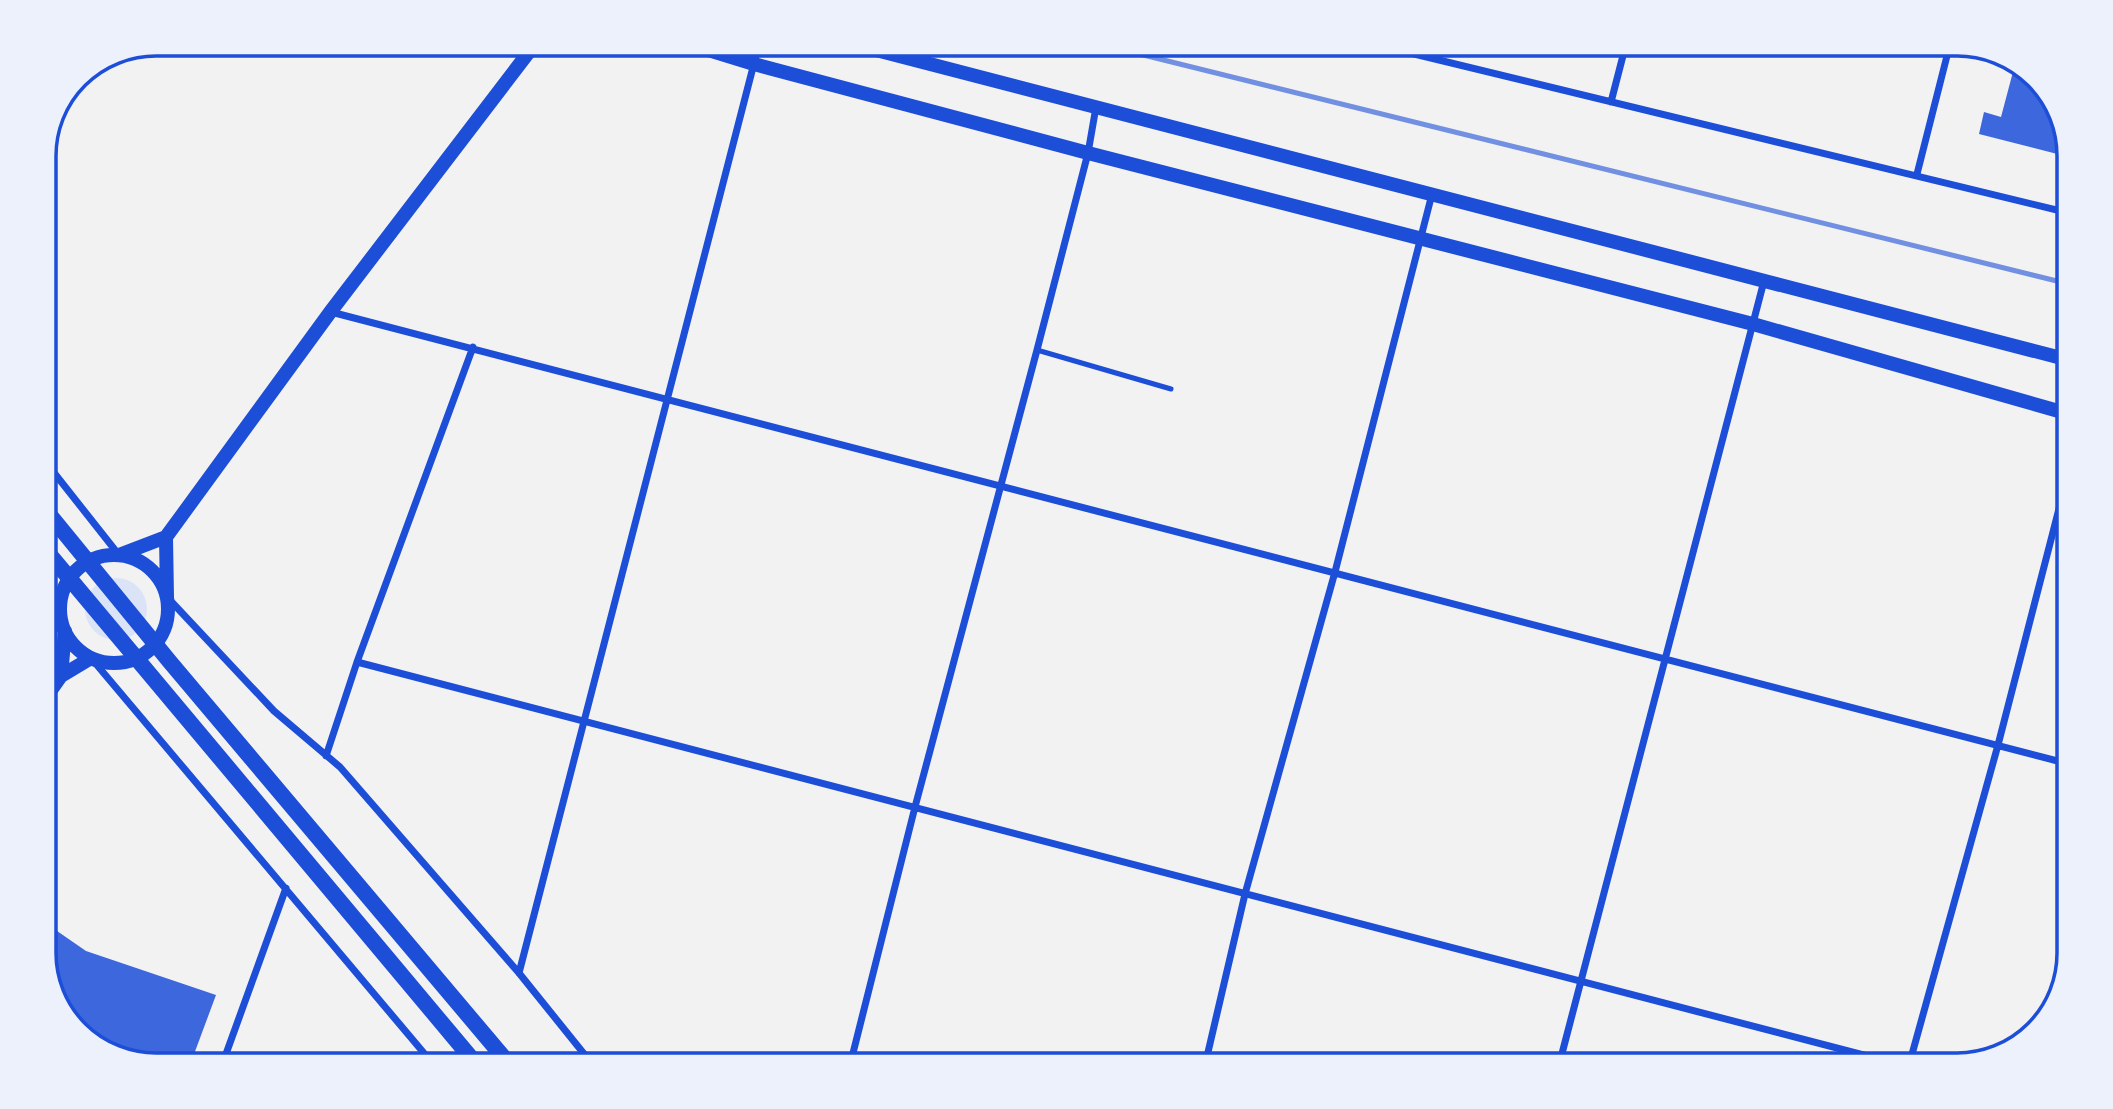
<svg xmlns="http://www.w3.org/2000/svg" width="2113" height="1109" viewBox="0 0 2113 1109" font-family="Arial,sans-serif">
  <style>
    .green { fill: #dbe4f7 }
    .building { fill: #3d67dc }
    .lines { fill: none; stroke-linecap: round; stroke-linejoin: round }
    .service { stroke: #1d4ed8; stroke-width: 5 }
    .minor { stroke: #1d4ed8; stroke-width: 7 }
    .secondary { stroke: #1d4ed8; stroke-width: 14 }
    .trunk { stroke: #1d4ed8; stroke-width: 16 }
    .rail { stroke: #7290e2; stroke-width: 5 }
    .rim { fill: none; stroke: #1d4ed8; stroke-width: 3.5 }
  </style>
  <rect width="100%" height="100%" fill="#f2f2f2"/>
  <path class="green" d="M85 609a31 31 0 1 1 62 0a31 31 0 1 1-62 0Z"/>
  <path class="building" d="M1991 52 2007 55 2051 94 2069 149V157L1979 134 1984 112 2001 117 2014 68 1988 62Z
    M44 922 86 951 216 995 190 1065H156L106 1054 63 1016 44 961Z"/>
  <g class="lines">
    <path class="service" d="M1037 350 1171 389"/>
    <path class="minor" d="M1373 44 2069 213
      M1611 102 1626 44
      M1917 174 1950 44
      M331 312 2069 764
      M44 460 119 555
      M167 597 274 711 340 767 519 973 593 1065
      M44 602 65 630
      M91 658 434 1065
      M357 662 1902 1065
      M326 756 357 662 473 347
      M519 973 759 44
      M222 1065 286 888
      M850 1065 915 807 1037 350 1088 153 1096 107
      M1205 1065 1245 894 1335 572 1432 194
      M1559 1065 1764 281
      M1909 1065 1998 745 2069 470"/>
    <path class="secondary" d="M689 44 754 64 1088 153 1753 324 2069 414
      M853 44 2069 360
      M119 555 166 537
      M60 609a54 54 0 1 1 108 0a54 54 0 1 1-108 0Z
      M167 597 166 537 331 311 535 44
      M61 676 65 631
      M44 700 61 676 91 658"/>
    <path class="trunk" d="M44 508 170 662 510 1065
      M44 548 477 1065"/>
    <path class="rail" d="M1099 44 2069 284"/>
  </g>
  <path d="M0 0H2113V1109H0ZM156 56H1957A100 100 0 0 1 2057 156V953A100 100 0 0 1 1957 1053H156A100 100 0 0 1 56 953V156A100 100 0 0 1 156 56Z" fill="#edf1fc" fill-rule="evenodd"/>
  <path class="rim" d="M156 56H1957A100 100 0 0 1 2057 156V953A100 100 0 0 1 1957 1053H156A100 100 0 0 1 56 953V156A100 100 0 0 1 156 56Z"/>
</svg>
